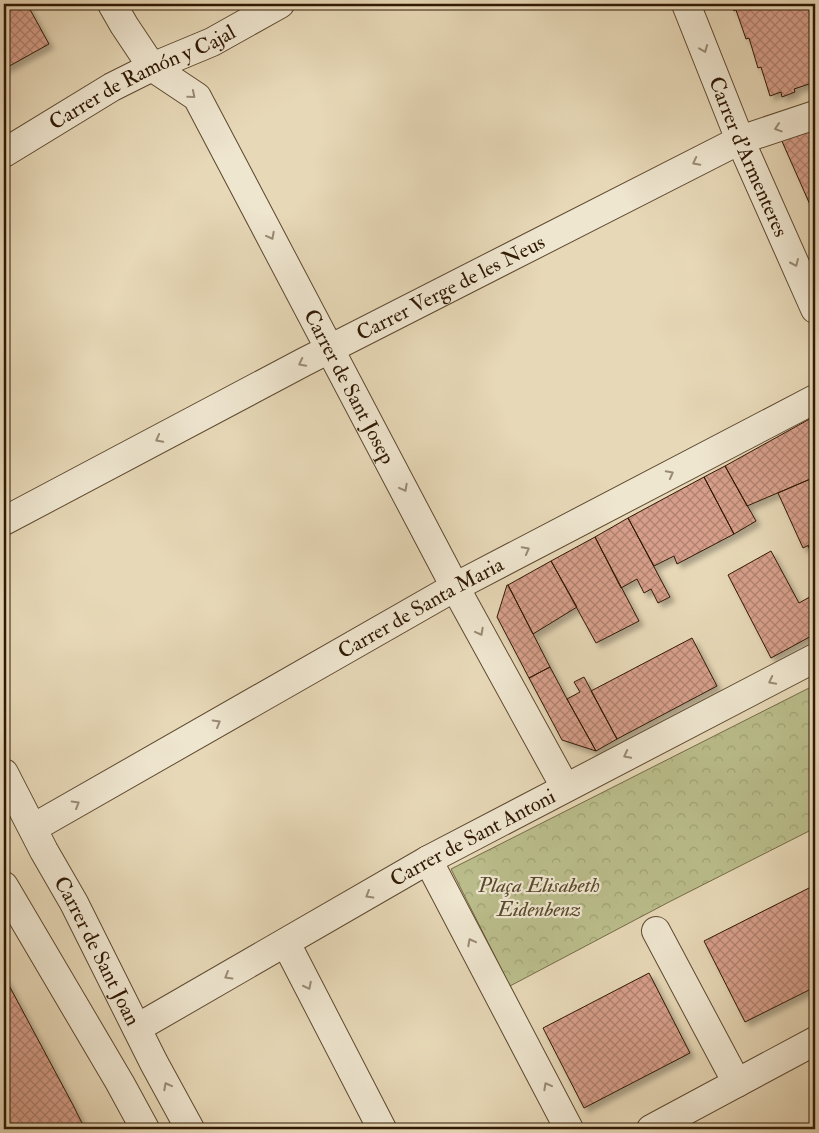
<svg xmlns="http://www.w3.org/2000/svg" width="819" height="1133" viewBox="0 0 819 1133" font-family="'IM FELL Double Pica',serif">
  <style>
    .park { fill: url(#park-crowns); stroke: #756b47 }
    .building { fill: url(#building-cross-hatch); stroke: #301903; filter: url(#shadow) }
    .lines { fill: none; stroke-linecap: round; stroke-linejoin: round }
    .minor-casing { stroke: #5e4930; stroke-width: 30 }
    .minor { stroke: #efe6d0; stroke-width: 28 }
    .oneway { stroke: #998a74 }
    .labels { text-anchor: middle; stroke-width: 4.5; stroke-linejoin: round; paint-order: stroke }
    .street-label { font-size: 21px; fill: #301903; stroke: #efe6d0 }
    .park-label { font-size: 21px; font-style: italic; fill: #594a2c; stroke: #efe6d0 }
  </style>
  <defs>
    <pattern id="park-crowns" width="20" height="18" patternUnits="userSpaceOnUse" patternTransform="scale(1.25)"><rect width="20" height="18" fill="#babd8b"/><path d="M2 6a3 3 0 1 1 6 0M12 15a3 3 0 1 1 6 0" fill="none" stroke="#a0a276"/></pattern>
    <pattern id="building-cross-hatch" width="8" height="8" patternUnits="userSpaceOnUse" patternTransform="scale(1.25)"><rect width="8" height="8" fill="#d79f8b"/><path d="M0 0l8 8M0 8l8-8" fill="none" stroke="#af816f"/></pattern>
    <filter id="shadow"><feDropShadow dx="4.5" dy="4.5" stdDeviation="2.5" flood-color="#0004"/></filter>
  </defs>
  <rect width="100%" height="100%" fill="#e7d8b7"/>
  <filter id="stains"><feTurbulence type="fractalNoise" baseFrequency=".004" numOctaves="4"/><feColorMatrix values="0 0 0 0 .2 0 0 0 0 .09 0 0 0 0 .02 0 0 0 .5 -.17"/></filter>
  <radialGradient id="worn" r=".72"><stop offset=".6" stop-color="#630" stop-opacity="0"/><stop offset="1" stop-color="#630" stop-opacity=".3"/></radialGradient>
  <path class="park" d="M815 685V828L669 902 510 986 451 869Z"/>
  <path class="building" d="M4 4H27L49 44 4 69Z
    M732 4H815V82L794 89 795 92 782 97 781 92 770 96 761 67 758 68 749 38 746 39 736 10 734 11Z
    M815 129V216L781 139Z
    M815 416V477L747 506 725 466Z
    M725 466 756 521 734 534 704 477Z
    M704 477 734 534 677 564 674 556 654 566 628 518Z
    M815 477V542L803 548 778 493Z
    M628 518 670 597 658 603 651 589 644 593 637 579 621 588 595 537Z
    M595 537 639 621 596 643 551 561Z
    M815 542V560L808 546Z
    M771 551 799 603 815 594V634L771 658 728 575Z
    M551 561 577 607 533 634 508 585Z
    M507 585H508L550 667 529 678 497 617Z
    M692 638 717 686 617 739 591 691Z
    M550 667 567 699 596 751 562 740 529 678Z
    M584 677 617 739 596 751 567 699 580 692 574 682Z
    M815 885V987L745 1022 704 941Z
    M649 973 690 1053 584 1108 543 1028Z
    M4 976 73 1105 85 1129H9L4 1119Z"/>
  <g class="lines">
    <defs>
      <g id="minor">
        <path id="s1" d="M112 4 124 25 152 67 197 97 455 587 565 787"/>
        <path id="s2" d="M686 4 740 140 815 309"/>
        <path id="s3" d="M4 153 112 87 152 67 212 42 280 4"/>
        <path id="s4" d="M4 521 304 362 740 140 815 115"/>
        <path id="s5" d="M4 773 44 851 74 903 154 1063 190 1129"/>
        <path id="s6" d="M33 828 455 587 815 399"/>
        <path d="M428 860 569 1129"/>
        <path d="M4 886 120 1083 145 1129"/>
        <path d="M656 931 737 1083"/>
        <path d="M286 943 382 1129"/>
        <path id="s7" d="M137 1028 428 860 815 658"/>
        <path d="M651 1129 815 1041"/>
      </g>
    </defs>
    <use href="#minor" class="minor-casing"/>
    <use href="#minor" class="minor"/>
  </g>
  <defs><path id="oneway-chevron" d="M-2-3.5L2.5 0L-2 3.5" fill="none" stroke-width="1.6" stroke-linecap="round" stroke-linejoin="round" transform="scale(1.25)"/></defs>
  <g class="oneway">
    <use href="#oneway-chevron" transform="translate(704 49) rotate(68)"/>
    <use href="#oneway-chevron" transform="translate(192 95) rotate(40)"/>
    <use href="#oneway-chevron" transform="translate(778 128) rotate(162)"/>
    <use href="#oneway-chevron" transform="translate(696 162) rotate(153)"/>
    <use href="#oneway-chevron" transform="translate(271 236) rotate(62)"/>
    <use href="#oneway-chevron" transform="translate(795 263) rotate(66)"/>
    <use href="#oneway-chevron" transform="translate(302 363) rotate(153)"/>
    <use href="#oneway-chevron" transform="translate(159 439) rotate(152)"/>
    <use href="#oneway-chevron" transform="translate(670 474) rotate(-28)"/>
    <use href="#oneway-chevron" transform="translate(404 488) rotate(62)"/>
    <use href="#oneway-chevron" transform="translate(526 550) rotate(-28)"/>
    <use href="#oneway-chevron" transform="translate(480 632) rotate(62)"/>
    <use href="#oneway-chevron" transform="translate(772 681) rotate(153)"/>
    <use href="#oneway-chevron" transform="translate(217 723) rotate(-30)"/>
    <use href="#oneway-chevron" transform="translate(627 755) rotate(153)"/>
    <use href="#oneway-chevron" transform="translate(76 804) rotate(-30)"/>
    <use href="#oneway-chevron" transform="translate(369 895) rotate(150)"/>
    <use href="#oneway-chevron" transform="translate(471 942) rotate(-118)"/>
    <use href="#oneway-chevron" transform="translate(228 976) rotate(150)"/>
    <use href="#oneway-chevron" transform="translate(308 986) rotate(63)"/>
    <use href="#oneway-chevron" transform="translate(167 1086) rotate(-118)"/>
    <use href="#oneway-chevron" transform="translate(547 1086) rotate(-118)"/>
  </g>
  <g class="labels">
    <g class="street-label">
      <text dy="7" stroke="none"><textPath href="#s3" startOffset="158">Carrer de Ramón y Cajal</textPath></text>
      <text dy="7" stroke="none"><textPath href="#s2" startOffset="165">Carrer d'Armenteres</textPath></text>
      <text dy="7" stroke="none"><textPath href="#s4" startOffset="504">Carrer Verge de les Neus</textPath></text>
      <text dy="7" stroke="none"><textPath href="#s1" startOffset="456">Carrer de Sant Josep</textPath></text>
      <text dy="7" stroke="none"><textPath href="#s6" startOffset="446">Carrer de Santa Maria</textPath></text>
      <text dy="7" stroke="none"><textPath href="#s7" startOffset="386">Carrer de Sant Antoni</textPath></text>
      <text dy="7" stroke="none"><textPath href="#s5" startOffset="201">Carrer de Sant Joan</textPath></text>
    </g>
    <g class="park-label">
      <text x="539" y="892">Plaça Elisabeth<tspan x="539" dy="24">Eidenbenz</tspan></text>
    </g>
  </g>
  <rect width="819" height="1133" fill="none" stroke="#e7d8b7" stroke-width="20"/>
  <rect x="5" y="5" width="809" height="1123" fill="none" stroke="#301903" stroke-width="2.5"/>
  <rect x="10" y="10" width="799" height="1113" fill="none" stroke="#301903"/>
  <rect width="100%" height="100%" filter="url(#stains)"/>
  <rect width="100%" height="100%" fill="url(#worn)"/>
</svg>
